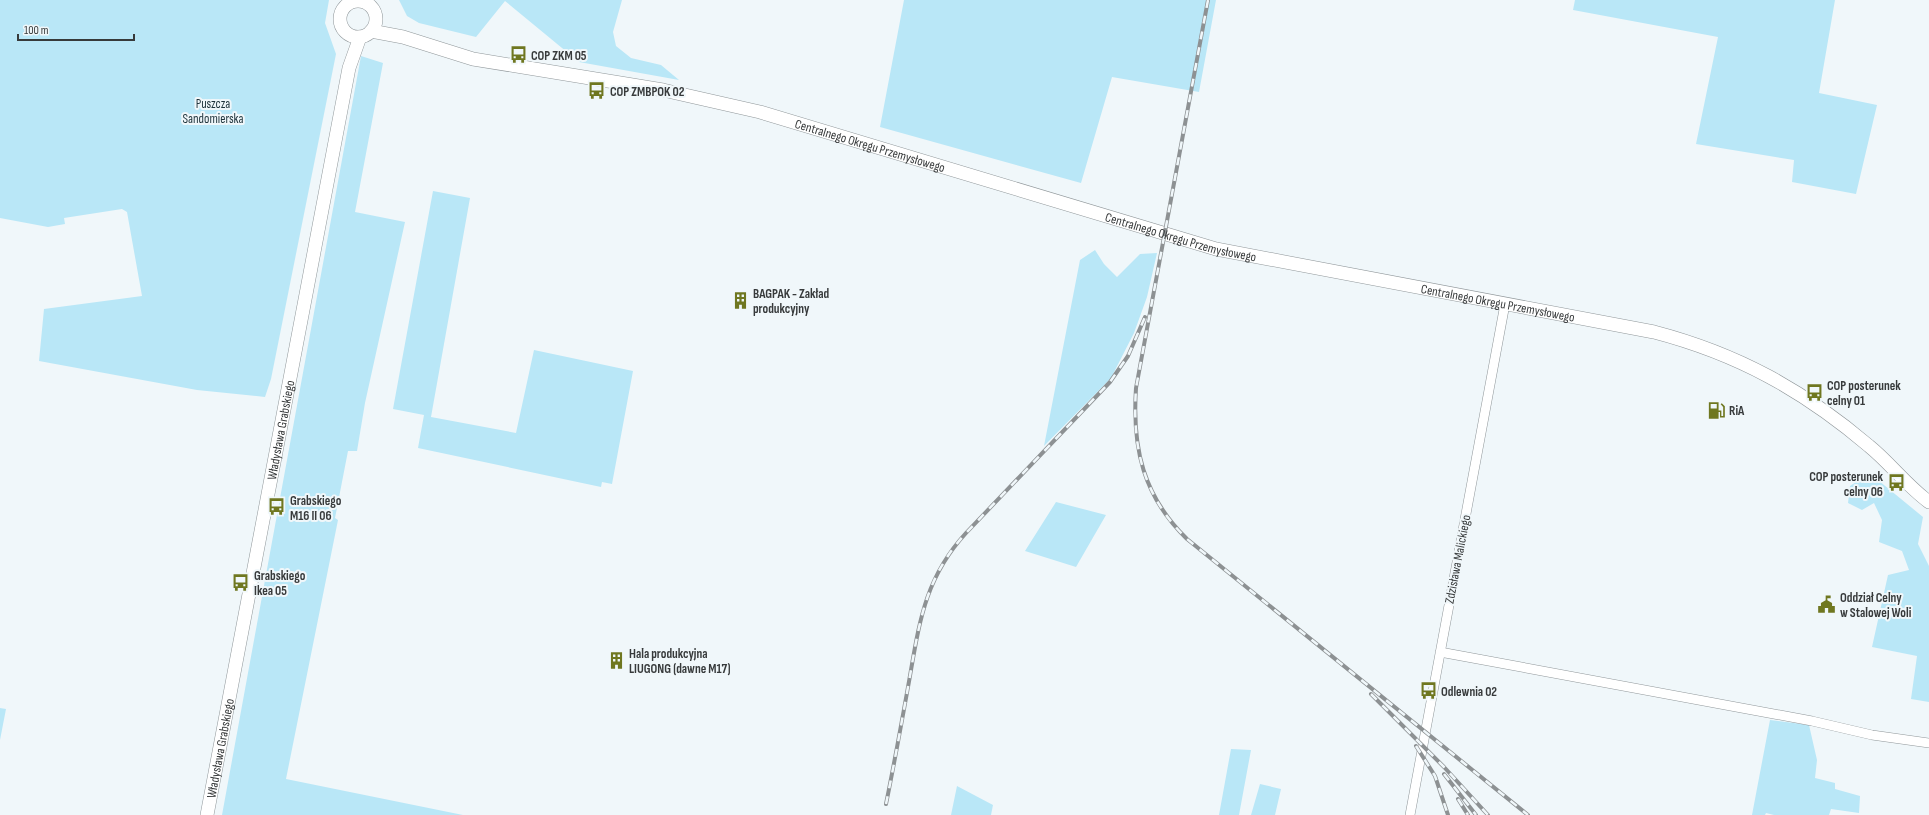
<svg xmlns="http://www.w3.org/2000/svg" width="1929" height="815" viewBox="0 0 1929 815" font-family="'Sofia Sans Condensed',sans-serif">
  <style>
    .green { fill: #b9e7f7 }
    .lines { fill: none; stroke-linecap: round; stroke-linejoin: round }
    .street-casing { stroke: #90979a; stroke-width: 10 }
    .secondary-casing { stroke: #90979a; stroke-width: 14 }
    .street { stroke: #fff; stroke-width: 9 }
    .secondary { stroke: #fff; stroke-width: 13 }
    .rail-casing { stroke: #8d9193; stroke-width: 4 }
    .rail { stroke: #f0f7fa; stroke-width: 2.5; stroke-dasharray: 8; stroke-linecap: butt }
    .labels { text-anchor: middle; stroke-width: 4; stroke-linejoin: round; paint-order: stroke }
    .poi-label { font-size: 13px; font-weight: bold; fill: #373a3b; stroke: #f0f7fa; text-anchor: start }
    .park-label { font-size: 13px; fill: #1d323a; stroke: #f0f7fa }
    .street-label { font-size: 13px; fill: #373a3b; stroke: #f0f7fa }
  </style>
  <rect width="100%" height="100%" fill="#f0f7fa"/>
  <path class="green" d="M0 0H329L325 23 336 54 271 379 265 397 197 390 39 361 44 309 142 296 127 212 122 209 64 218 65 224 48 227 0 218Z
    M399 0H622L613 32 616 46 631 58 661 65 679 80 579 62 505 1 476 37 419 23 407 16Z
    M904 0H1216L1199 92 1112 77 1081 183 880 127Z
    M1575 0H1835L1819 93 1877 105 1856 194 1792 182 1794 160 1696 144 1718 37 1573 10Z
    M361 56 383 63 355 212 405 222 365 403 357 451H348L335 518 338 520 286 779 463 815H222Z
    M433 191 470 198 431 417 516 433 534 350 633 371 612 484 602 482 601 487 418 448 424 415 393 409Z
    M1095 250 1104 264 1117 277 1140 254 1157 253 1147 297 1134 333 1111 378 1044 446 1080 260Z
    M1873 476 1923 517 1918 544 1929 566V702L1911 699 1917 656 1872 647 1888 575 1909 570 1902 551 1879 542 1882 520 1874 503 1862 510 1848 503 1850 486 1862 478Z
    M1056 502 1106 515 1076 567 1025 551Z
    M0 708 6 709 0 740Z
    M1770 720 1809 725 1817 760 1815 778 1835 783V789L1860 796 1859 813 1831 809 1829 815H1774L1766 813 1765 815H1752Z
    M1231 749 1251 750 1239 815H1219Z
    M1260 784 1281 789 1275 815H1251Z
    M957 786 993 805 991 815H951Z"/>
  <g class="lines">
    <defs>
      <path id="street" d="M1440 652 1812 721 1872 735 1929 743
        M1410 815 1505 304"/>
      <g id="secondary">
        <circle cx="358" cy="19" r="18"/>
        <path id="s1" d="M371 31 403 37 473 59 663 90 760 112 1216 249 1654 332C1738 354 1803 390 1869 446 1890 463 1907 486 1929 502"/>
        <path id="s2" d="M207 815 349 68 360 37"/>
      </g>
    </defs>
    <use href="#street" class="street-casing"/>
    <use href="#secondary" class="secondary-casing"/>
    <use href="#street" class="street"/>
    <use href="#secondary" class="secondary"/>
    <defs>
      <path id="rail" d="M1208 0 1136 388C1132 448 1143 496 1187 539L1528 815
        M1371 694 1444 767 1488 815
        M1416 746 1435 776 1448 815
        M1444 774 1476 815
        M1458 799 1468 815
        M886 804C894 765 901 726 908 687 919 626 923 580 966 533L1110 382 1128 356 1145 317"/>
    </defs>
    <use href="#rail" class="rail-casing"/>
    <use href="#rail" class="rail"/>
  </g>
  <defs>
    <symbol id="bus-bare" viewBox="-9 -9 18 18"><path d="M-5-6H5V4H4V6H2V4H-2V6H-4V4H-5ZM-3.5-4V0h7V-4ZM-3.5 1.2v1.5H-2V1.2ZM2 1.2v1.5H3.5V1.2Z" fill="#6f7720" stroke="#f0f7fa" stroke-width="2.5" paint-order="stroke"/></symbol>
    <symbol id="building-bare" viewBox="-9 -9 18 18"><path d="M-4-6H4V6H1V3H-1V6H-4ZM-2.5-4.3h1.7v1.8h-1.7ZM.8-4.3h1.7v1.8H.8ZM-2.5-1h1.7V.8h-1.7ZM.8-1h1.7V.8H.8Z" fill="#6f7720" stroke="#f0f7fa" stroke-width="2.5" paint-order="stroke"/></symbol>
    <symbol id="fuel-bare" viewBox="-9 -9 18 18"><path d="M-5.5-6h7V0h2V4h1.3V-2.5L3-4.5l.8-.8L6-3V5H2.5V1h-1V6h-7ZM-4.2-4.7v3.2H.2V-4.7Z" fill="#6f7720" stroke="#f0f7fa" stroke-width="2.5" paint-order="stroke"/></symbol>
    <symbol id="civic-bare" viewBox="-9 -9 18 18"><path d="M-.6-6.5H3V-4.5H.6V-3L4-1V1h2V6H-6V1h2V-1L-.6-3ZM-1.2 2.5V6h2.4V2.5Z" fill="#6f7720" stroke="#f0f7fa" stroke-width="2.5" paint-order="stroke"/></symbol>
  </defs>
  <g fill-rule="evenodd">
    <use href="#bus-bare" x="506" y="42" width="25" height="25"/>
    <use href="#bus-bare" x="584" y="78" width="25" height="25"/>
    <use href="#building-bare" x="728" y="288" width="25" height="25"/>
    <use href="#bus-bare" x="1802" y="380" width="25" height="25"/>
    <use href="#fuel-bare" x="1704" y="398" width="25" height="25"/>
    <use href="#bus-bare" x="1884" y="470" width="25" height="25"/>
    <use href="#bus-bare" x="264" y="494" width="25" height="25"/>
    <use href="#bus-bare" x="228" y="570" width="25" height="25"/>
    <use href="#civic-bare" x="1814" y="592" width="25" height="25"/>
    <use href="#building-bare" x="604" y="648" width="25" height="25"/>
    <use href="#bus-bare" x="1416" y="678" width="25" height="25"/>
  </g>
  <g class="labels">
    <g class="poi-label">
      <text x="531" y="60">COP ZKM 05</text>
      <text x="610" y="96">COP ZMBPOK 02</text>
      <text x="753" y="298">BAGPAK - Zakład<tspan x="753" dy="15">produkcyjny</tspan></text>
      <text x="1827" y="390">COP posterunek<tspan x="1827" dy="15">celny 01</tspan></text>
      <text x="1729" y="415">RiA</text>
      <text x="1883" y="481" text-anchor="end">COP posterunek<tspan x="1883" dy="15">celny 06</tspan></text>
      <text x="290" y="505">Grabskiego<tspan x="290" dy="15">M16 II 06</tspan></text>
      <text x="254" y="580">Grabskiego<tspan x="254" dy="15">Ikea 05</tspan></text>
      <text x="1840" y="602">Oddział Celny<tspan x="1840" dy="15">w Stalowej Woli</tspan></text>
      <text x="629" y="658">Hala produkcyjna<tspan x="629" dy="15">LIUGONG (dawne M17)</tspan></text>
      <text x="1441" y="696">Odlewnia 02</text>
    </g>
    <g class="park-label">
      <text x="213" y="108">Puszcza<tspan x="213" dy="15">Sandomierska</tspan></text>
    </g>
    <g class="street-label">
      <text dy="5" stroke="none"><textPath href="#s1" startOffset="513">Centralnego Okręgu Przemysłowego</textPath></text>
      <text dy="5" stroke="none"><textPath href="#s1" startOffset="837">Centralnego Okręgu Przemysłowego</textPath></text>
      <text dy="5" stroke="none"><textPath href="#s1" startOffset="1161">Centralnego Okręgu Przemysłowego</textPath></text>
      <text dy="5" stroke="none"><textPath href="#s2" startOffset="392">Władysława Grabskiego</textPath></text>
      <text transform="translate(1457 559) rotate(-79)" y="5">Zdzisława Malickiego</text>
      <text dy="5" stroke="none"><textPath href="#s2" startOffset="68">Władysława Grabskiego</textPath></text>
    </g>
  </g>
  <path d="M18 34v6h116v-6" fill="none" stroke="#373a3b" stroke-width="2"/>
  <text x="24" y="34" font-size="12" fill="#373a3b" stroke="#f0f7fa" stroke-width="3" paint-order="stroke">100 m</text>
</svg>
